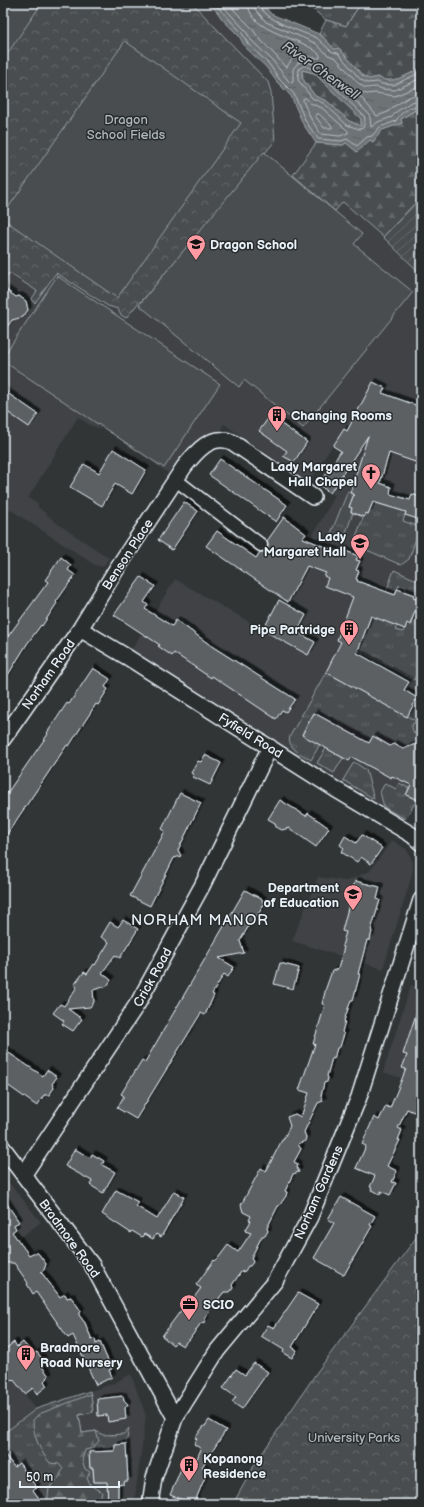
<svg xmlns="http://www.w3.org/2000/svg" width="424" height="1507" viewBox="0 0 424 1507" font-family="'Balsamiq Sans',sans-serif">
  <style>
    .built { fill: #3f4244 }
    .grass { fill: url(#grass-tufts); stroke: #989fa4 }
    .forest { fill: url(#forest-firs); stroke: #989fa4 }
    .park { fill: url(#park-crowns); stroke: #989fa4 }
    .garden { fill: url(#garden-furrows); stroke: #989fa4 }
    .pitch { fill: #494d4f; stroke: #989fa4 }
    .water { fill: url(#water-ripples); stroke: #9fa5aa; fill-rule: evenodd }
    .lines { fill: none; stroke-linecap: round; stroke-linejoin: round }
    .shore { stroke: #b7bfc4; stroke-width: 1 }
    .building { fill: #5c6063; stroke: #e8f1f8; filter: url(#shadow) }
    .pedestrian-casing { stroke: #e8f1f8; stroke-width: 15 }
    .minor-casing { stroke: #e8f1f8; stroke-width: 18 }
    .pedestrian { stroke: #2a2d2e; stroke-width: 12 }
    .minor { stroke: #2a2d2e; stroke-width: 15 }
    .labels { text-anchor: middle; stroke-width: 3; stroke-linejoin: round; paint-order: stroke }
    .park-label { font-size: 13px; fill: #b0b8bd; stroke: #2a2d2e }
    .poi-label { font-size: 13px; font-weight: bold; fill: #e8f1f8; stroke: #2a2d2e; text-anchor: start }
    .street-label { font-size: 13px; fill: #e8f1f8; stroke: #2a2d2e }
    .water-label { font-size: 14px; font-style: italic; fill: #b1b8be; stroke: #2a2d2e }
    .quarter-label { font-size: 15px; letter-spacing: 1px; fill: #e8f1f8; stroke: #2a2d2e }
  </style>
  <defs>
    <pattern id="grass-tufts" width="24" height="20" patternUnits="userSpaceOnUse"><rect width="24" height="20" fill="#494d4f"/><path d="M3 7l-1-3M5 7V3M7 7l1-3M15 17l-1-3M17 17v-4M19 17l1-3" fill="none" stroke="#636769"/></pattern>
    <pattern id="forest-firs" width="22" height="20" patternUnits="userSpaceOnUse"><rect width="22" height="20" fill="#494d4f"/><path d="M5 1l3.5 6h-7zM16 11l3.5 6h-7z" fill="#636769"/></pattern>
    <pattern id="park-crowns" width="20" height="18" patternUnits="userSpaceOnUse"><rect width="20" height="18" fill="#494d4f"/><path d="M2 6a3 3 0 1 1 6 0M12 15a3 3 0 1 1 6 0" fill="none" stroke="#636769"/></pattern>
    <pattern id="garden-furrows" width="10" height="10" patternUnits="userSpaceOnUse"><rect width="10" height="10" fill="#494d4f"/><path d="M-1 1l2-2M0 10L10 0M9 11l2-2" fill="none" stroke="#636769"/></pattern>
    <pattern id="water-ripples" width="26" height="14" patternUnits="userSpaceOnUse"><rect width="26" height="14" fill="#6e7376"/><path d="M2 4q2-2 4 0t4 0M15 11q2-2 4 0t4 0" fill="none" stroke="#5a5e60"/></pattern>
    <filter id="shadow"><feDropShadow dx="3.5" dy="-3.5" stdDeviation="0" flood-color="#0009"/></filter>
  </defs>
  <rect width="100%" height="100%" fill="#323536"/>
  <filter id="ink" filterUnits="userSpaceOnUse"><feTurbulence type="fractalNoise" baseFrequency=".025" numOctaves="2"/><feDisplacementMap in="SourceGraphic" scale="8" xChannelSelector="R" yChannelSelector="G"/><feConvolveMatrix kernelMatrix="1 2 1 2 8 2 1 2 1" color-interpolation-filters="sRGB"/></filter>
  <g filter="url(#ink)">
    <path class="built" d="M3 3H209L218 13 222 19 239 36 245 47 266 67 277 82 291 96 303 124 421 112V801L417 800 399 828 127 657 175 579 263 630 308 543 335 496 319 485 340 451 333 446 343 430 308 483 224 424 218 434 197 442 191 446 184 453 168 473 103 428 100 429 88 424 78 417 28 498 38 504 37 506 58 524 109 558 103 567 95 565 3 505Z
      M392 840 406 849 411 857 413 867 412 875 383 969 292 941 318 877 346 881 370 871Z
      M411 985 421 988V1085L383 1072Z
      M3 1175 41 1222 3 1251Z
      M3 1366 36 1409 114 1383 131 1374 146 1416 134 1504H3Z"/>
    <path class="grass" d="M305 3H361L346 26 326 20Z
      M348 491 354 494 349 507 352 508 351 512 353 513 344 538 331 533Z
      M373 502 406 512 403 521 420 527 409 559 401 565 353 544 365 513 368 514Z
      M394 570 421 582V600L413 598 414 595 405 591 406 587 399 585 395 595 386 592Z
      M374 608 389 619 388 622 397 626 395 630 403 632 407 623 411 624 415 612 421 614V664L414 680 358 650Z
      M326 672 418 722 413 723 412 728 414 733 421 736V741L414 758 403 752 394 744 390 746 373 737 369 744 314 713 302 734 320 744 311 760C303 755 286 748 290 736Z
      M326 748 343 758 334 773 317 763Z
      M354 762 366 770 374 799 343 780Z
      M385 783 396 789 399 783 409 788 406 795 417 800 405 819 384 807 380 792Z
      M90 1391 93 1412 79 1415 82 1433 96 1431 103 1435 124 1434 129 1428 126 1444 115 1445V1451L89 1453 90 1468H93L94 1482 118 1481V1496H108V1504H43L39 1499 36 1501 31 1492 37 1488 19 1463 11 1469 5 1461 8 1459 3 1452V1434L36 1409Z"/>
    <path class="forest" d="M361 3H421V68C408 74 392 86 378 77L369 79 363 76 339 48 334 49 325 39 319 34 326 20 346 26Z
      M302 70 314 73 361 119V126L349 121 327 101 315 96 302 78Z
      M416 110 418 113 421 112V197L383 237 343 202 335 211 293 175 316 143 343 145 346 143 370 140 373 142 382 130 402 123 401 119Z
      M91 1394 93 1412 79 1415 82 1433 96 1431 99 1441 93 1448 85 1450 82 1460 85 1469 90 1472 87 1478 90 1485 102 1492 99 1503 47 1504 49 1488 58 1479 63 1469 59 1464 50 1463C40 1451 33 1436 33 1420L39 1414Z"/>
    <path class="park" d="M3 3H192L268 82 271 92 275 141 141 302 140 301 126 318 120 314 118 309 108 306 56 273 35 303 31 300 37 291 9 273 5 280 3 279Z
      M421 1231V1504H233L255 1464 317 1372Z"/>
    <path class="garden" d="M421 197V274L383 237Z"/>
    <path class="pitch" d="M3 3H42L3 60Z
      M125 41 241 123 117 298 3 219V215Z
      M264 152 362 234 354 244 413 292 303 428 244 380 239 387 139 305Z
      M57 276 220 384 164 468 3 361V357Z"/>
    <path class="water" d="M209 3H262L271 14 319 34 325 39 334 49 339 48 363 76 369 79 378 77C392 86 408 74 421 68V112L419 114 415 110 401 119 402 123 382 130 373 142 370 140 357 152 346 143 343 145 316 143 303 124 291 96 277 82 266 67 245 47 239 36 222 19 218 13ZM302 70 314 73 361 119V126L349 121 327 101 315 96 302 78Z"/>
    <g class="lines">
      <path class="shore" d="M214 3 242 33 248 44 269 64 280 80 294 94 306 122 318 139 341 141 347 139 357 146 367 137 372 136 380 127 396 121C399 114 409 107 417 106L421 109
        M220 3 245 30 252 41 273 61 290 83 293 82V69L298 63 304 61 319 66 368 113 370 117 371 127 378 122 392 117 396 112 411 102 416 101 421 103
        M230 3 234 10 251 27 258 37 277 57 285 67H287C297 48 306 59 320 58V55C303 36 249 34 248 3
        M254 3 255 9 266 22 315 43 328 55 336 58 357 82 365 88 377 87 382 89 395 90 421 78
        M259 3C261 20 303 32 317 38L332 52 338 53 360 79 367 83 378 82 382 84 394 85 421 72
        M304 66 317 70 364 116 365 120 363 128 359 129 347 125 325 104 312 98 298 80 299 69Z
        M421 85 395 96 375 93 367 94 360 92 358 94 377 116 388 112 393 107 409 97 415 95 421 96
        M306 98 310 103 322 108 348 131V133L340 136 321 134 311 119 303 101V99Z
        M317 114H319L332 126V128H324L316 117Z"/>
    </g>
    <path class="building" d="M3 288 16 297 19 296 26 301 28 310 23 317 12 320 3 333Z
      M373 382 385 388 382 393 421 407V464L389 453 380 483 391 487 390 494 410 500 412 494 421 497V520L405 515 406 512 373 502 368 514 365 513 364 517 351 512 352 508 349 507 354 494 350 493 368 436 330 493 319 485 341 451 333 446 344 429 347 431Z
      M3 390 38 414 29 427 3 409Z
      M270 416 307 442 294 462 283 456 287 451 259 431Z
      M113 449 146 470 132 494 115 484 102 506 70 487 84 464 99 473Z
      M220 459 287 505 276 522 209 475Z
      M184 502 198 511 172 550 158 540Z
      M284 517 306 534 303 538 340 553 341 549 358 556 356 560 360 561 356 570 359 571 356 579 358 580 357 581 395 595 397 589 414 595 413 598 419 600 410 625 407 623 405 629 371 616 357 653 409 682 404 690 417 698 407 717 326 672 341 642 337 640 353 597 325 586 328 578 324 576 326 573 307 566 288 602 206 546 217 531 256 558 260 552H264L267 549 268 546 267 541Z
      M61 557 71 565 68 570 75 575 56 602 57 603 42 626 41 625 27 644 3 683V643L48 582 45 580Z
      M141 577 155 586 144 602 148 605 145 609 172 626 176 620 213 647 295 699 286 712 282 710 276 719 212 676 211 678 174 653 172 656 158 646 160 645 114 615Z
      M279 600 306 615 297 632 315 642 308 655 263 630Z
      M93 668 110 679 105 687 108 689 98 705 96 704 69 746 67 745 3 840V799L48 734 47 733 67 703 69 704Z
      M314 713 369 743 373 736 390 746 394 744 403 749 421 742V801L406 795 411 785 392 776 391 778 352 757 349 761 302 735Z
      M205 755 221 763 210 785 193 777 194 775 191 773 198 761 201 762Z
      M180 793 201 803 178 850 181 856 174 858 150 906 130 896 165 831 162 829Z
      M280 800 306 816 308 813 329 828 316 847 289 828 282 830 276 827 275 823 268 819Z
      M362 835 382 848 371 864 361 857 357 862 341 852 344 848 340 845 345 836 356 843Z
      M355 881 380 887 377 899 380 900 371 930 372 931 370 940H367L358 974H360L353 1000H351L344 1021H345L342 1032 344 1034 340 1047 337 1048 334 1059 332 1058 327 1076 328 1078 327 1082 324 1083 321 1096 323 1101 318 1103 304 1132 306 1137 305 1141 298 1144 301 1149 294 1162 298 1164 297 1168 299 1172 293 1174 285 1191 287 1192 286 1196 279 1206H278L267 1228 268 1231 265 1236H262L251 1258 253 1262 250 1266H248L245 1271 241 1272 232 1285 233 1288 230 1292H224L212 1307 205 1317V1322L201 1323 189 1340 187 1341 183 1346 176 1342 173 1345 162 1336 182 1309 184 1311 201 1288 196 1285 214 1260 215 1261 219 1257 228 1245 238 1252 251 1233 245 1231 251 1221 249 1220 251 1216 243 1212 241 1205 261 1168 266 1171 282 1140H283L290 1126 287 1117 295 1114 301 1117 309 1093 299 1090 315 1044H313L325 1005 322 1004 326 988 332 971 338 969 344 947 342 946 346 932 342 931Z
      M245 890 263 900 262 902 265 903 253 923 251 922 240 941 244 953 219 958 234 967 228 977 224 974 212 994 214 995 205 1015 201 1013 136 1119 117 1108 124 1096 121 1094 142 1060 145 1062Z
      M123 920 138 929 120 958 115 955 102 973 111 980 107 986 93 990 94 1002 90 1007 68 1009 82 1019 73 1031 62 1024 64 1021 53 1013 60 1004 64 1006 77 987 74 985 84 972 87 974 94 964 95 965 109 942 101 937 110 922 118 927Z
      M280 963 299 968 293 989 274 984Z
      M419 1005H421V1073L416 1088 421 1090V1115L407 1109 398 1128 402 1130 398 1140H400L387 1166 397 1171 392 1182 396 1183 390 1195 381 1191 380 1194 371 1190 372 1188 370 1187 375 1176 356 1168 366 1146 362 1144 374 1117 379 1120 386 1106 390 1108 406 1069 402 1068 407 1055 403 1054Z
      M3 1049 43 1076 47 1070 57 1077 52 1084 54 1088 49 1095H44L37 1106 3 1082Z
      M75 1149 90 1158 92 1154 104 1161 102 1165 115 1172 103 1193 90 1185 92 1181 65 1166Z
      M116 1190 138 1202 136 1206 157 1219 174 1191 184 1197 161 1237 156 1234 153 1239 144 1234 142 1237 132 1231 131 1233 102 1214Z
      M341 1197 375 1216 370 1225 372 1226 344 1275 314 1258 334 1223 328 1219Z
      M3 1198 19 1222 14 1225 16 1229 12 1232 29 1255 33 1253H38L46 1264 44 1270 41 1272 57 1293 60 1297 65 1294 67 1298 71 1297 81 1311 79 1315 85 1323 92 1340 95 1339 96 1344 100 1342 106 1356 112 1369 109 1370 112 1377 96 1385 73 1335 68 1338 36 1292 33 1294 27 1284 28 1283 14 1263H3L5 1257 3 1255Z
      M298 1293 318 1304 292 1347 297 1350 292 1358 283 1353 284 1350 261 1336 268 1325 274 1328Z
      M14 1342 17 1347 23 1342 33 1354 37 1352 44 1361 40 1364 49 1376 44 1381 47 1386 37 1394 33 1388 25 1394 13 1379 3 1387V1351Z
      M254 1363 268 1372 242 1409 232 1402 236 1397 223 1388 236 1369 245 1375Z
      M123 1396 124 1400 128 1404 125 1408 126 1419 108 1422 107 1415 98 1416 97 1399Z
      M209 1420 226 1430 202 1467 208 1470 194 1504H193L170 1495 183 1464 193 1468 201 1449 194 1444 197 1439 195 1438 204 1426H205Z
      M126 1444 128 1481H125L124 1484 118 1485V1504H108L107 1482H94L93 1468H90L89 1452 115 1451V1445Z
      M3 1452 14 1467 19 1463 37 1488 33 1490 43 1504H3Z"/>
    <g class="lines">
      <defs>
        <path id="pedestrian" d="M176 480 261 545"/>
        <path id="minor" d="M80 629 127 657 335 789 412 835 421 843
          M3 739 80 629 116 570 184 467C196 452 211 433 232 442L313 497
          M3 1148 92 1265 175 1418
          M24 1174 138 1003 202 886 270 747
          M150 1504 154 1478 175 1418 217 1351 275 1281 310 1217 359 1097 421 900"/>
      </defs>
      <use href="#pedestrian" class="pedestrian-casing"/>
      <use href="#minor" class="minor-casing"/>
      <use href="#pedestrian" class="pedestrian"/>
      <use href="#minor" class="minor"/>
    </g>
  </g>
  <defs>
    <symbol id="school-pin" viewBox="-11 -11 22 30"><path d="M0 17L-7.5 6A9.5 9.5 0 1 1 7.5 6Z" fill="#ff9aa2" stroke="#2a2d2e"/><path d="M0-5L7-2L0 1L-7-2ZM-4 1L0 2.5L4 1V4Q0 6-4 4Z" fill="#111"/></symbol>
    <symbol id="building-pin" viewBox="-11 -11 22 30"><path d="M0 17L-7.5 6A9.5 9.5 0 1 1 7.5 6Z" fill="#ff9aa2" stroke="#2a2d2e"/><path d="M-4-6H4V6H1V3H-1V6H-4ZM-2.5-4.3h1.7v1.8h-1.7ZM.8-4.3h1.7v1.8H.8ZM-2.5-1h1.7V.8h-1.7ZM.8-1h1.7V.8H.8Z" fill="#111"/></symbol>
    <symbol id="church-pin" viewBox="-11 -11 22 30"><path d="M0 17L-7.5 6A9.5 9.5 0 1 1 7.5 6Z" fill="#ff9aa2" stroke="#2a2d2e"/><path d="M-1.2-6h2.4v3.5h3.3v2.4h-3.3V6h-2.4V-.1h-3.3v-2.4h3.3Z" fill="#111"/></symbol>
    <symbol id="university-pin" viewBox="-11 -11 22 30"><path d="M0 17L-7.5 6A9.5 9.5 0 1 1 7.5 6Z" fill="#ff9aa2" stroke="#2a2d2e"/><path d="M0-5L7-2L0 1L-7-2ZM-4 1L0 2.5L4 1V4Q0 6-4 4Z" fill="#111"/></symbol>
    <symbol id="office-pin" viewBox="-11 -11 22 30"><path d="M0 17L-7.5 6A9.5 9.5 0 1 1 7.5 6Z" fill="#ff9aa2" stroke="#2a2d2e"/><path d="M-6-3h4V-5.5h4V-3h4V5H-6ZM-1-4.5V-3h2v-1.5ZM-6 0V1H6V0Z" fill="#111"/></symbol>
  </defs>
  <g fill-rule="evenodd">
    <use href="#school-pin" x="185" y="233" width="22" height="30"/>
    <use href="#building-pin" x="266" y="404" width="22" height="30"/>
    <use href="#church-pin" x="360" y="462" width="22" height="30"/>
    <use href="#university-pin" x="349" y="532" width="22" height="30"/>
    <use href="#building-pin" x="338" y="618" width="22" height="30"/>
    <use href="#university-pin" x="342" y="883" width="22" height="30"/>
    <use href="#office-pin" x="178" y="1293" width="22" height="30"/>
    <use href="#building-pin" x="15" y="1343" width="22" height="30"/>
    <use href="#building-pin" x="178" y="1454" width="22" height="30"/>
  </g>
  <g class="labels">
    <g class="park-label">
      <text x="126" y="124">Dragon<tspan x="126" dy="15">School Fields</tspan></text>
      <text x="354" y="1442">University Parks</text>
    </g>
    <g class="poi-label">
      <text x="210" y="249">Dragon School</text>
      <text x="291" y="420">Changing Rooms</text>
      <text x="357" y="471" text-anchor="end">Lady Margaret<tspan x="357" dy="15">Hall Chapel</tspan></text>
      <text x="346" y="541" text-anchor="end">Lady<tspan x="346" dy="15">Margaret Hall</tspan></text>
      <text x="335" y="634" text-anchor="end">Pipe Partridge</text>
      <text x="339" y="892" text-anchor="end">Department<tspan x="339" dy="15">of Education</tspan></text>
      <text x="203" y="1309">SCIO</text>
      <text x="40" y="1352">Bradmore<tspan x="40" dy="15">Road Nursery</tspan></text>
      <text x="203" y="1463">Kopanong<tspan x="203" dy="15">Residence</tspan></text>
    </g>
    <g class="street-label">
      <text transform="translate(127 554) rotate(-57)" y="5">Benson Place</text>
      <text transform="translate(48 674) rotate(-55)" y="5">Norham Road</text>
      <text transform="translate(251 735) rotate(32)" y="5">Fyfield Road</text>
      <text transform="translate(152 977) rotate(-61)" y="5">Crick Road</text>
      <text transform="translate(318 1192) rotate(-66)" y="5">Norham Gardens</text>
      <text transform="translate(70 1238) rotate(54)" y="5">Bradmore Road</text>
    </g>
    <g class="water-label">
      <text transform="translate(321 70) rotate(35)" y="5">River Cherwell</text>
    </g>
    <g class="quarter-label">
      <text x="200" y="925">NORHAM MANOR</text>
    </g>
  </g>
  <rect width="424" height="1507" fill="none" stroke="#2a2d2e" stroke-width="16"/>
  <rect x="8" y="8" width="408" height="1491" fill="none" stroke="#e8f1f8" stroke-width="1.5" filter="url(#ink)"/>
  <path d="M20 1481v6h99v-6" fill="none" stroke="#e8f1f8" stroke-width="2"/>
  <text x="26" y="1481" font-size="12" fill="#e8f1f8" stroke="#2a2d2e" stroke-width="3" paint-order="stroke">50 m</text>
</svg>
